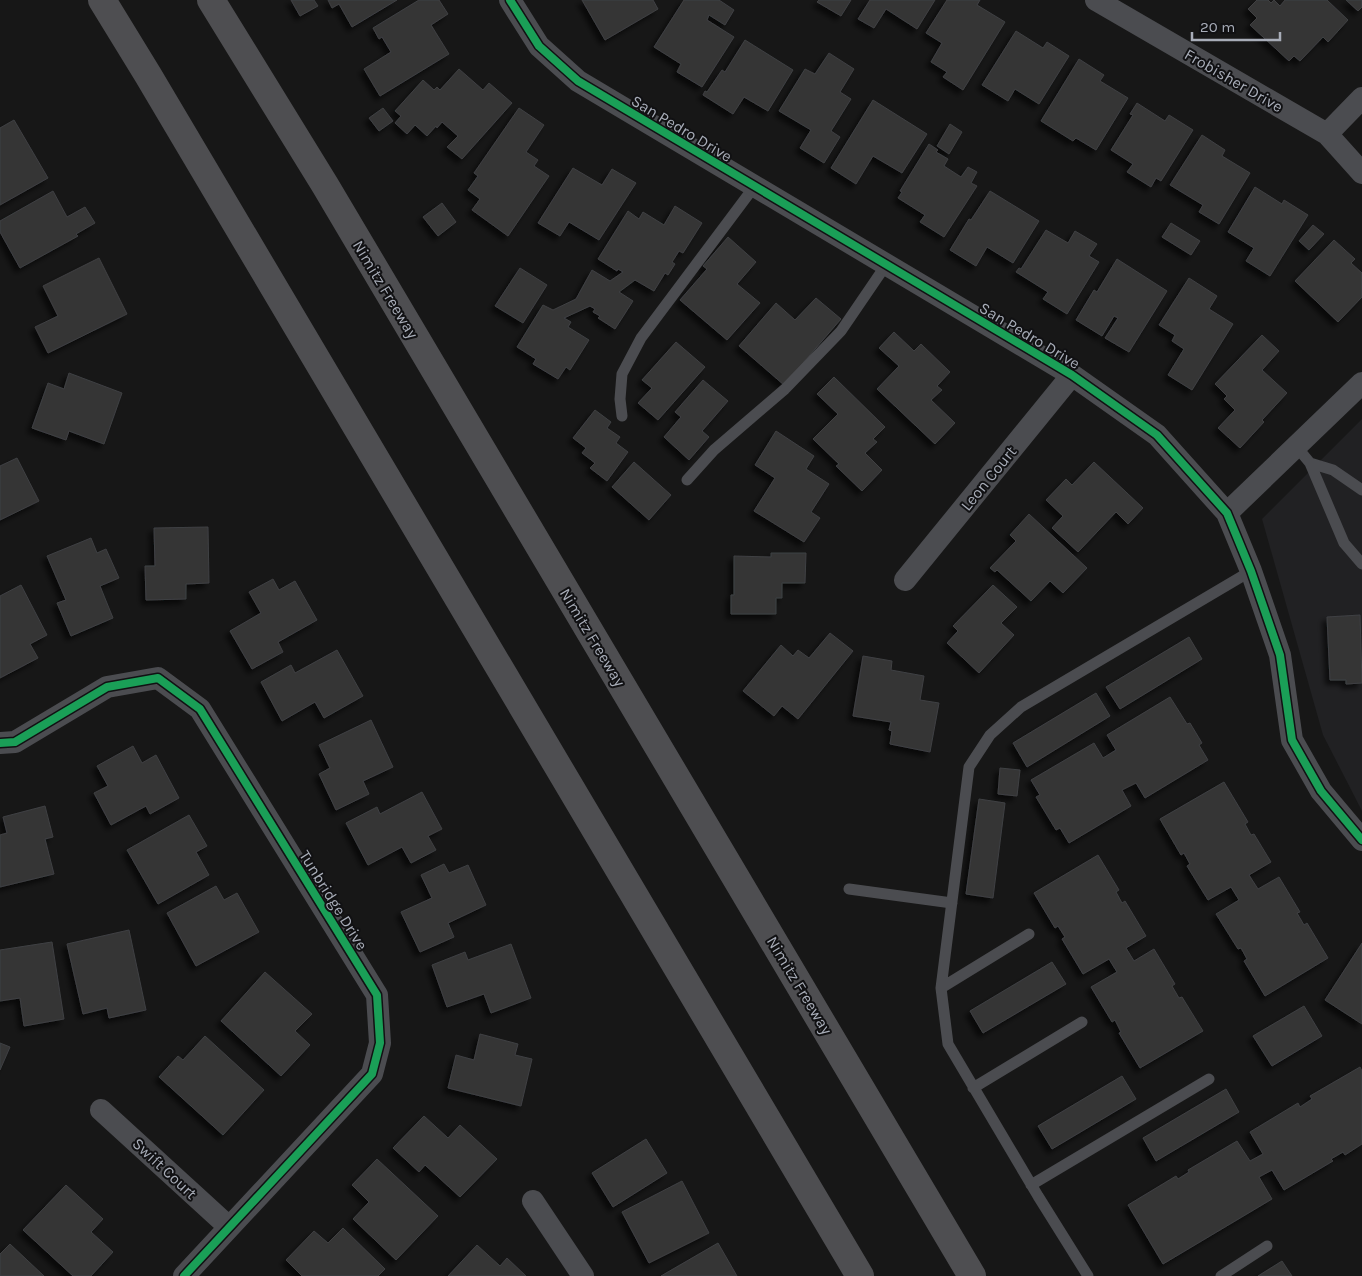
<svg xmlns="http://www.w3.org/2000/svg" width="1362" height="1276" viewBox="0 0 1362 1276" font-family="Karla,sans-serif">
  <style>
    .built { fill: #212123 }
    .building { fill: #353536; stroke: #3f4043; filter: url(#shadow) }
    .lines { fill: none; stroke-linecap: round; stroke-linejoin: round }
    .service { stroke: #4b4c50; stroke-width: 11 }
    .minor { stroke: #4b4c50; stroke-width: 22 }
    .motorway { stroke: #4e4e51; stroke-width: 28 }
    .cycleway-casing { stroke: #111113; stroke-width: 11 }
    .cycleway { stroke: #1a9f57; stroke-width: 8 }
    .labels { text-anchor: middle; stroke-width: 4; stroke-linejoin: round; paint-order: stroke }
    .street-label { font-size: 16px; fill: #a8adb8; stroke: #111113 }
  </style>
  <defs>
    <filter id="shadow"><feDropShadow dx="-4.5" dy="4.5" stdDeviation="2.5" flood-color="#0009"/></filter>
  </defs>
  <rect width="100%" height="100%" fill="#171717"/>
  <path class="built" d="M1362 419V811L1323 735 1262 519Z"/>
  <path class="building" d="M291 0H314L318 6 300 16Z
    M328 0H397L352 27 339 4 332 8Z
    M419 0H439L448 14 431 25 449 54 380 96 364 69 391 52 382 37 379 39 373 28Z
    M582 0H653L658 9 605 40Z
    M684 0H719L734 10 725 25 709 15 707 20 734 37 702 87 677 72 681 64 654 47Z
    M819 0H851L841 16 817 2Z
    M870 0H935L917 29 886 9 874 28 858 19Z
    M947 0H980L977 5 1005 22 963 90 943 77 947 72 931 62 942 43 926 33Z
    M1257 0H1268L1271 3 1274 0 1280 6 1285 0H1327L1348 20 1328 42 1323 37 1300 61 1294 56 1289 61 1250 25 1257 18 1248 9Z
    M1346 0H1362V7L1358 11Z
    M1016 31 1043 48 1047 42 1069 56 1039 104 1015 89 1008 101 982 85Z
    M745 40 793 70 768 111 744 97 733 114 703 95 705 91 707 92 722 70 725 72Z
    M829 53 854 69 840 92 851 99 831 131 840 137 824 163 800 148 811 130 779 111 805 69 815 74Z
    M1079 59 1104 75 1100 81 1128 98 1096 150 1076 138 1073 141 1041 121Z
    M459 69 483 90 489 83 512 103 462 159 447 147 458 136 442 122 437 128 436 126 427 136 415 125 407 134 395 123 401 116 395 111 423 80 434 90 437 87 440 90Z
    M873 100 927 134 902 173 873 156 856 184 831 168Z
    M1137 103 1165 121 1169 115 1193 130 1161 181 1156 178 1151 187 1127 172 1133 164 1111 150 1133 115 1130 114Z
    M383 108 393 121 379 131 369 118Z
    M519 108 544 125 526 152 538 160 534 166 549 176 508 236 472 210 480 199 468 190 478 176 474 173Z
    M14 120 48 178 0 205V128Z
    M950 124 962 132 949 154 937 146Z
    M1202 135 1225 150 1222 156 1250 173 1219 224 1199 212 1203 205 1170 185Z
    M929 144 938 150 936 152 948 159 944 166 961 177 968 167 977 172 971 183 977 186 944 237 920 222 925 215 898 198 902 192 900 191Z
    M573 168 602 185 612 169 636 183 599 240 569 222 560 236 538 223Z
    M1255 187 1282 204 1284 200 1308 215 1270 276 1246 261 1254 248 1228 232Z
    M53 191 67 217 85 207 95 223 76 234 78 236 20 268 0 232V221Z
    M990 191 1039 221 1013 263 987 247 976 266 950 250 969 219 971 220Z
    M442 203 456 222 438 236 423 217Z
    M675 206 702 223 683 253 679 251 672 262 675 264 668 275 665 273 654 291 635 280 619 292 633 301 615 329 598 318 600 316 593 312 595 309 590 306 564 318 571 322 568 327 589 340 570 370 566 367 558 379 533 364 536 359 517 347 543 305 553 310 576 299 592 270 610 281 623 272 618 269 617 271 598 259 628 211 639 219 643 212 664 225Z
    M1171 223 1200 241 1191 255 1162 237Z
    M1313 225 1324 234 1309 250 1299 241Z
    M1046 230 1068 243 1075 231 1097 244 1089 256 1099 262 1067 314 1043 299 1048 292 1016 272 1019 268 1021 269Z
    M728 237 756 262 737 284 760 303 727 340 680 300 707 269 703 266Z
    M1334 240 1355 259 1351 263 1362 273V297L1338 322 1295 281Z
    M99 258 127 314 48 353 35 327 58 316 43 286Z
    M1117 259 1167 291 1129 352 1105 338 1118 318 1114 316 1102 336 1076 320 1094 290 1097 292Z
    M520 268 547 285 523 323 495 306Z
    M1189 278 1217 296 1209 309 1233 324 1192 390 1168 375 1184 349 1172 341 1175 335 1159 325Z
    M816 298 841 319 784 385 739 346 776 303 795 320Z
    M894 332 914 351 921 344 950 372 937 386 942 390 931 400 955 423 935 444 877 389 899 366 879 348Z
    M1262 335 1279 351 1262 370 1287 393 1262 420 1264 422 1240 448 1218 428 1235 410 1224 399 1227 396 1215 384Z
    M676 342 705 367 658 420 638 403 652 388 642 380Z
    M69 373 122 393 104 444 69 431 66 440 32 428 48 383 64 389Z
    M834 377 885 427 873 439 877 442 865 453 882 470 862 491 836 466 839 464 813 439 838 414 817 394Z
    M703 380 728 401 702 431 709 437 689 460 664 437 681 417 675 412Z
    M595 410 611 422 607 428 620 437 616 443 628 452 607 481 590 468 595 463 582 453 586 448 573 438Z
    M776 431 814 456 806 469 829 484 811 512 820 518 804 542 754 511 775 478 755 465Z
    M17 458 39 501 0 520V466Z
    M634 462 671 495 649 520 612 487Z
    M1094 462 1143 508 1128 524 1116 512 1078 552 1052 528 1063 516 1046 500 1066 479 1072 485Z
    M1029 514 1087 568 1063 593 1050 581 1031 601 997 570 995 572 990 568 1016 541 1010 535Z
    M208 527 209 583 186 584V599L146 600 145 566H155L154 528Z
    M91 538 97 553 106 549 119 578 100 586 113 618 71 636 57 603 66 600 47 556Z
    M771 553H806L805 583H782V598H776V614H731V595H734V556L771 557Z
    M273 579 279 590 295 581 317 620 278 642 283 652 252 669 230 631 261 613 249 592Z
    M21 585 47 635 30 644 38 658 0 678V596Z
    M993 585 1017 607 1001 623 1014 635 979 673 947 643 958 631 953 626Z
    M1360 615 1362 683 1346 684V680H1330L1327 617Z
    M830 633 853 651 798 719 782 706 774 716 743 691 781 645 793 656 798 650 809 658Z
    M1189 637 1202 659 1120 709 1106 687Z
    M337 650 363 696 324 718 315 702 282 721 261 682 291 665 295 673Z
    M863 656 892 661 891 670 924 676 920 700 939 703 930 752 890 744 892 731 889 730 891 722 853 716Z
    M1096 693 1110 716 1027 767 1013 743Z
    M1170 697 1187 724 1190 723 1202 743 1199 745 1208 760 1145 798 1136 783 1122 790 1131 806 1069 843 1060 828 1056 830 1036 797 1040 795 1031 780 1094 743 1103 758 1116 750 1107 735Z
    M371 720 393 767 363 781 369 794 336 810 319 774 330 768 319 745Z
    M133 746 142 763 156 755 179 798 150 814 146 806 111 825 94 793 108 786 97 766Z
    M1000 768 1020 770 1017 796 998 794Z
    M1224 782 1248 822 1245 824 1251 835 1254 834 1271 862 1249 875 1258 889 1279 877 1300 912 1297 913 1304 925 1307 923 1328 958 1265 996 1244 961 1247 959 1241 948 1238 949 1216 914 1239 900 1231 887 1208 900 1187 866 1190 864 1184 853 1181 855 1160 819Z
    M422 792 442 829 428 836 436 850 411 863 402 847 368 865 346 823 377 807 380 814Z
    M979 799 1005 803 993 898 966 894Z
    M45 806 53 837 45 839 54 874 0 887V835L7 833 3 817Z
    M189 815 207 846 196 852 209 875 158 904 127 850Z
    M1098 855 1119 890 1116 892 1122 903 1125 901 1146 936 1126 948 1134 961 1154 949 1175 984 1172 986 1179 998 1182 997 1203 1031 1140 1068 1119 1033 1121 1032 1115 1020 1112 1022 1091 987 1117 972 1109 959 1083 974 1062 939 1065 937 1058 926 1055 928 1034 893Z
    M444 864 449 873 468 865 486 905 448 923 454 937 420 952 401 912 432 898 421 875Z
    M216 886 224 900 237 893 259 932 196 966 167 913Z
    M129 930 146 1010 109 1018 107 1008 83 1014 67 944Z
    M52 942 64 1019 24 1026 20 998 0 1001V950Z
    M1362 943V1024L1325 1000Z
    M511 944 531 998 491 1013 484 994 447 1007 432 965 465 952 468 960Z
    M1052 962 1066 984 983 1033 970 1011Z
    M265 972 312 1014 295 1031 310 1045 281 1076 221 1021Z
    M1304 1006 1322 1036 1272 1066 1253 1036Z
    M480 1034 518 1044 515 1055 532 1059 521 1106 448 1088 456 1055 474 1060Z
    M205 1036 264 1090 223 1135 159 1077 178 1056 183 1060Z
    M0 1043 10 1047 0 1070Z
    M1360 1067 1362 1071V1144L1345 1155 1343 1152 1331 1159 1333 1161 1284 1190 1272 1170 1259 1177 1272 1199 1163 1264 1128 1205 1176 1176 1178 1179 1189 1172 1188 1170 1237 1141 1250 1161 1263 1154 1250 1132 1298 1103 1300 1107 1312 1099 1310 1096Z
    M1122 1076 1136 1099 1052 1149 1038 1126Z
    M1226 1089 1239 1112 1156 1161 1143 1138Z
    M424 1116 448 1138 460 1125 497 1159 460 1197 425 1165 419 1172 393 1148Z
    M646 1139 667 1173 613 1207 592 1173Z
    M377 1159 438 1216 396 1260 353 1219 369 1202 352 1185Z
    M682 1181 709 1233 649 1263 622 1212Z
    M66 1185 103 1219 91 1232 113 1252 91 1276H73L23 1230Z
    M343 1228 385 1269 378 1276H302L286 1260 314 1231 328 1243Z
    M718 1243 737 1276H661Z
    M10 1244 44 1276H0V1254Z
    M477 1245 500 1266 507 1258 526 1276H448Z
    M1282 1261 1292 1276H1258Z"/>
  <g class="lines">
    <path class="service" d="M622 416 620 399 622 374 641 338 754 187
      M1296 446 1310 463 1344 543 1362 564
      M1310 463 1333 470 1362 490
      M687 480 714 450 785 389 841 331 886 265
      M849 889 952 903
      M941 988 1029 934
      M973 1088 1082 1022
      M1031 1185 1209 1079
      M1088 1276 1038 1196 948 1044 941 988 969 767 990 735 1021 707 1251 571
      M1221 1276 1267 1246"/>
    <path class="minor" d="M510 0 539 46 578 81 1072 375 1157 435 1227 513 1251 571 1280 655 1292 740 1321 791 1362 840
      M1096 0 1327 134 1362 173
      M1327 134 1362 98
      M1227 513 1362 383
      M905 580 1072 375
      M0 743 15 742 107 687 158 678 200 709 377 995 380 1043 372 1074 184 1276
      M101 1110 229 1227
      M533 1201 583 1276"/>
    <path class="motorway" d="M102 0 148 75 860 1276
      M211 0 325 185 972 1276"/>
    <defs>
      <path id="cycleway" d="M510 0 539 46 578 81 1072 375 1157 435 1227 513 1251 571 1280 655 1292 740 1321 791 1362 840
        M0 743 15 742 107 687 158 678 200 709 377 995 380 1043 372 1074 184 1276"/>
    </defs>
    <use href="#cycleway" class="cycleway-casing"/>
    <use href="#cycleway" class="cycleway"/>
  </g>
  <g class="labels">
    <g class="street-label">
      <text transform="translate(1234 80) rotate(30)" y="6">Frobisher Drive</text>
      <text transform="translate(682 128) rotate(31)" y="6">San Pedro Drive</text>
      <text transform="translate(386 289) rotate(59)" y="6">Nimitz Freeway</text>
      <text transform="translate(1030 335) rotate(31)" y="6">San Pedro Drive</text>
      <text transform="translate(988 478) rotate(-51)" y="6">Leon Court</text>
      <text transform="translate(593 637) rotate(59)" y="6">Nimitz Freeway</text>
      <text transform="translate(334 900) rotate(58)" y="6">Tunbridge Drive</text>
      <text transform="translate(800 985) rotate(59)" y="6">Nimitz Freeway</text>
      <text transform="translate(165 1168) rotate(43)" y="6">Swift Court</text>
    </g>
  </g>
  <path d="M1192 32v8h88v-8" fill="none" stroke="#a8adb8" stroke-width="2.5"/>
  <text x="1200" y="32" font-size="15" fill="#a8adb8" stroke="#111113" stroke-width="4" paint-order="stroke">20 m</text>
</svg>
